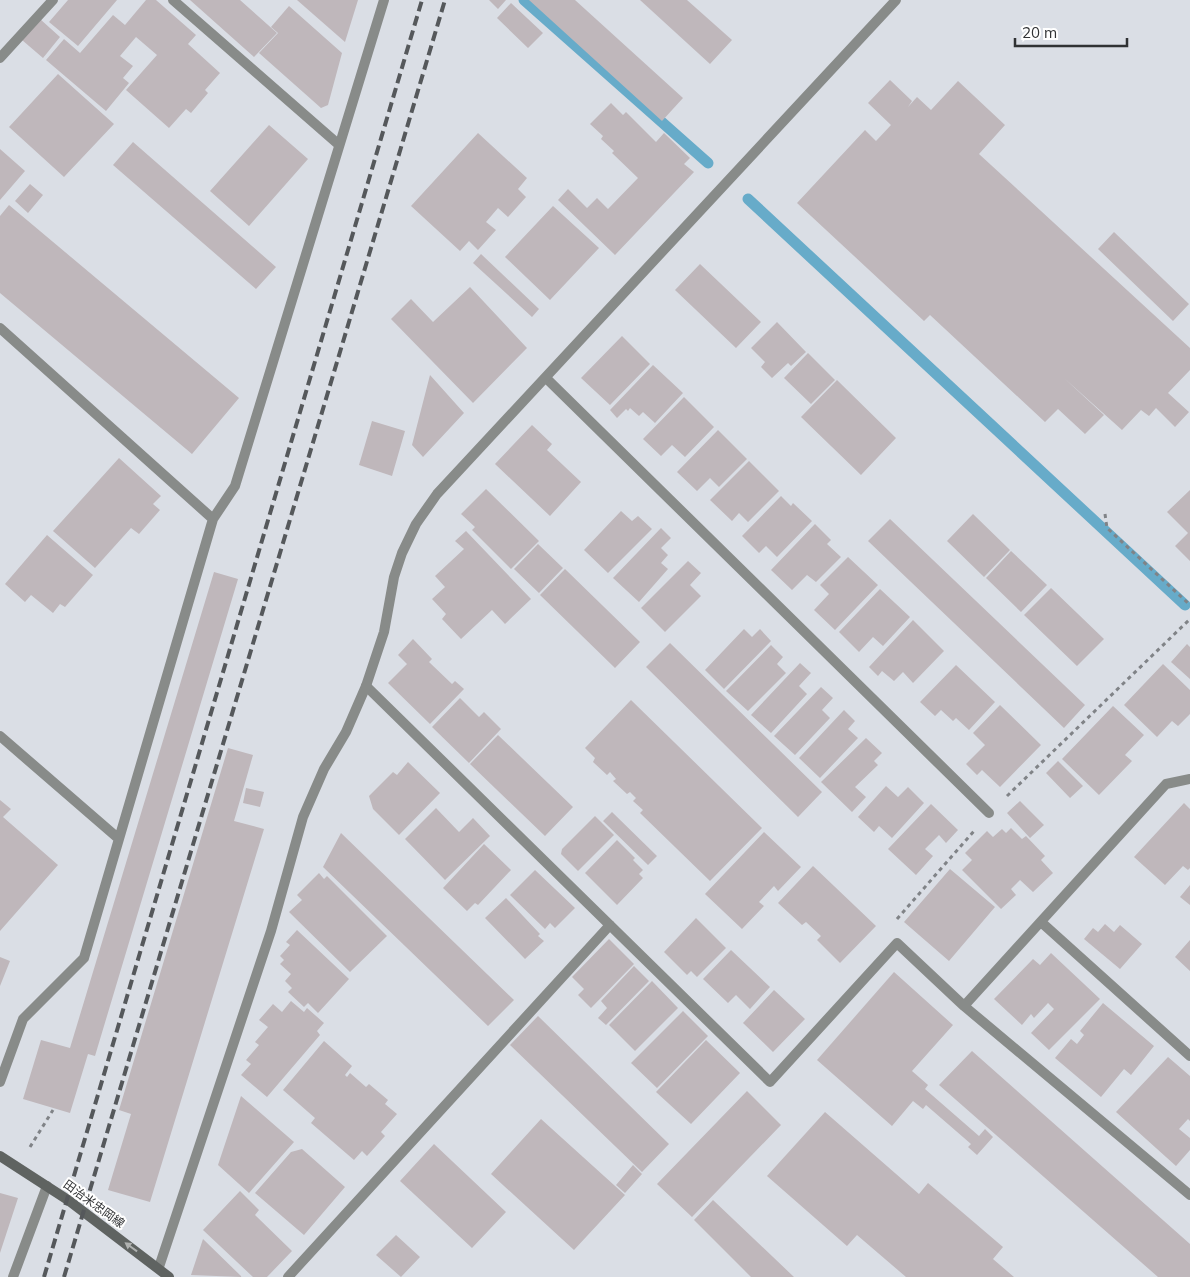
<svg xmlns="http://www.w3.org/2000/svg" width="1190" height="1277" viewBox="0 0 1190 1277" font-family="Mulish,'Noto Sans JP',sans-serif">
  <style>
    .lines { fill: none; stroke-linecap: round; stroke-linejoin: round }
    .stream { stroke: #67abc9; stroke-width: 11 }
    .building { fill: #bfb7bb }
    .path { stroke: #808387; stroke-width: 3; stroke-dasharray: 4 4; stroke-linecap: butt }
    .service { stroke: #888b89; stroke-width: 10 }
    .minor { stroke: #888b89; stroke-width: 10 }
    .tertiary { stroke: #888b89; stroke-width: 10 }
    .secondary { stroke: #5f6361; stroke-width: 10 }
    .rail { stroke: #55585b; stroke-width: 4; stroke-dasharray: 10 5; stroke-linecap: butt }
    .oneway { fill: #afb1b0 }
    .labels { text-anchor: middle; stroke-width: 4; stroke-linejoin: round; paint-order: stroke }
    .street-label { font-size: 12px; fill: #303234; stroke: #fff }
  </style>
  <rect width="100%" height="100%" fill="#dadee5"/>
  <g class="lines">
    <path class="stream" d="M524 0 708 163
      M748 199 1185 605"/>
  </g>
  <path class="building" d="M68 0H117L78 46 49 22Z
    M146 0H156L196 35 188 44 220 73 205 90 208 93 191 113 186 109 169 128 126 90 157 55 136 37 120 56 133 66 123 78 129 83 106 111 46 60 64 39 80 53 113 15 125 25Z
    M190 0H240L277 33 254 57Z
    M297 0H358L345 42Z
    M489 0H506L498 9Z
    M529 0H575L683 98 662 121Z
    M640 0H687L732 40 710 64Z
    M511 3 543 33 528 48 497 18Z
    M289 6 342 53 328 105 321 108 259 53 278 33 271 27Z
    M40 19 60 37 43 58 22 40Z
    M58 74 114 124 64 177 9 127Z
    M890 80 912 101 908 107 917 97 931 110 958 81 1005 125 979 154 1190 348V370L1168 393 1189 412 1175 427 1156 408 1149 416 1141 410 1122 430 1064 378 1104 415 1085 434 1058 409 1045 422 930 315 924 321 797 203 865 130 876 141 891 125 868 103Z
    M611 103 623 115 626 112 656 142 664 133 690 158 684 164 694 172 615 255 558 200 568 189 587 208 597 198 608 209 638 178 612 153 614 151 601 139 603 136 590 124Z
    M269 125 308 159 249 226 210 191Z
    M478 133 527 178 518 189 526 197 508 217 498 208 486 222 496 230 478 250 469 241 460 251 411 206Z
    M133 142 276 267 256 289 113 165Z
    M0 149 25 171 0 200Z
    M30 184 43 195 28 213 15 201Z
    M9 205 239 398 192 454 0 293V216Z
    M553 206 599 248 550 300 505 257Z
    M1114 232 1189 304 1173 321 1098 249Z
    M481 254 539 309 532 317 473 263Z
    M700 264 761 322 736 348 675 290Z
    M470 287 527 348 473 403 391 319 411 299 433 322Z
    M777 322 806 352 791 366 788 363 772 378 761 367 765 362 751 348Z
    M622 336 650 364 610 405 581 378Z
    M808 353 835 380 811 404 784 378Z
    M653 365 683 393 655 423 643 412 639 416 630 408 628 411 626 409 617 418 610 410Z
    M430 375 464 413 423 457 412 445Z
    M837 380 896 438 861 475 801 417Z
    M684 397 714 427 685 457 672 445 661 456 643 439Z
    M372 421 405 431 392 476 359 465Z
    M532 425 552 444 547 450 581 482 550 516 495 464Z
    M718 430 747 459 719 487 710 478 697 491 677 472Z
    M119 458 161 496 153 504 160 510 139 534 131 528 95 568 53 531Z
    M749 461 779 491 748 522 739 513 732 521 710 500Z
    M486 489 539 541 511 569 472 530 475 527 461 514Z
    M1190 490V561L1175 546 1188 533 1167 512Z
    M781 496 791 506 793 503 812 521 777 557 766 546 759 553 742 536Z
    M621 511 632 521 638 516 652 529 608 573 584 550Z
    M973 514 1010 550 984 577 947 541Z
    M890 519 1085 705 1064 728 868 541Z
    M815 524 831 540 827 544 841 557 816 582 807 575 792 590 771 570Z
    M661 528 671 538 661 548 668 555 661 563 668 569 639 602 613 578Z
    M466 531 531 599 505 624 492 610 461 639 442 619 446 614 432 599 445 587 435 576 464 549 455 541Z
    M47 535 93 575 65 607 60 604 53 613 31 595 25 602 5 584Z
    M538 544 563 568 539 593 514 569Z
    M1011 551 1047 585 1021 612 986 578Z
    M848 557 878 585 835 630 814 610 829 594 820 585Z
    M688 561 701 573 690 585 701 596 665 632 641 608Z
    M565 569 640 642 615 668 540 595Z
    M214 572 238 579 95 1056 88 1054 70 1113 23 1099 41 1040 70 1048Z
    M1051 588 1104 639 1077 666 1024 615Z
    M880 589 910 617 883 646 873 637 859 652 839 632Z
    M913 620 944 651 913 683 903 672 894 681 882 671 878 676 869 667Z
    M744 629 752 637 760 629 771 641 724 689 705 670Z
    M413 639 432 659 429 662 452 684 455 681 464 689 430 724 388 683 407 664 398 655Z
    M670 643 822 792 798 817 646 667Z
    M1187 644 1190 647V679L1171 662Z
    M771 645 783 657 777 664 786 673 748 711 726 691Z
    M800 663 811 673 799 686 807 694 771 733 751 715Z
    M1163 664 1190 690V714L1178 726 1172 721 1157 737 1124 705Z
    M956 665 995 702 969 730 956 718 953 721 941 710 935 716 920 702Z
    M821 687 833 698 822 710 830 718 795 755 774 736Z
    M460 698 479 717 484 712 501 729 469 763 432 727Z
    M631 700 762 828 710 881 640 813 643 810 633 801 636 798 630 792 627 794 613 781 616 779 610 772 607 775 593 762 595 758 585 748Z
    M1000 705 1041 745 1000 787 982 770 977 775 966 764 985 745 973 733Z
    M1113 706 1144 735 1125 755 1132 761 1099 795 1062 759Z
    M844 710 855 721 848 729 858 738 820 778 799 758Z
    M498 735 573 807 545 836 470 764Z
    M866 738 882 753 874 761 878 765 855 787 866 797 852 812 821 782Z
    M228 748 253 755 234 821 264 829 150 1202 108 1190 131 1114 119 1110Z
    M1058 761 1083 786 1070 798 1046 773Z
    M408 762 440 793 399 835 373 809 369 796 393 772 397 775Z
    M886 786 898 797 908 787 924 803 892 838 879 826 874 832 858 817Z
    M246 788 264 792 260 807 243 803Z
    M0 800 11 809 3 817 58 865 0 931Z
    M1020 801 1044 825 1030 838 1007 813Z
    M1184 803 1190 809V868L1188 870 1183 866 1165 885 1134 857Z
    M931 804 958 830 946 843 939 835 925 849 933 856 916 875 888 849Z
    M436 808 459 832 473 818 490 836 445 880 405 839Z
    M612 812 657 856 648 865 603 821Z
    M595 816 614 835 578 871 561 854 562 849Z
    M1011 828 1022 839 1026 836 1045 856 1041 860 1053 873 1033 892 1020 880 1011 889 1016 895 1001 909 962 870 972 860 965 853 987 831 993 837 1002 829 1006 833Z
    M764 832 801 867 778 891 774 886 759 902 764 906 742 929 705 894Z
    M341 833 514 1000 488 1026 323 867Z
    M617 840 635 858 633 860 643 870 639 874 643 878 617 905 585 873Z
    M484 844 511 870 478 905 475 903 467 911 443 888Z
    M813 866 876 926 840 963 817 940 821 936 806 922 802 925 778 903Z
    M950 869 995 907 949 961 904 922Z
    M535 870 575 908 555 928 550 923 545 929 510 895Z
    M319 873 324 879 327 876 387 936 350 972 289 912 302 900 297 895Z
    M1190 885V905L1180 897Z
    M506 898 540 934 538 936 544 941 525 959 485 918Z
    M696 918 726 948 697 977 691 971 687 975 664 952Z
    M1105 924 1114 932 1120 925 1142 944 1120 969 1084 939 1093 928 1098 932Z
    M297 930 349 979 318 1013 308 1003 304 1007 288 992 292 988 285 981 291 974 280 964 284 960 280 956 290 945 286 942Z
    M609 939 634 964 591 1008 578 995 584 989 572 977Z
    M1190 940V971L1175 957Z
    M731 950 770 987 750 1009 736 995 728 1003 703 979Z
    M1051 953 1100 999 1049 1050 1031 1033 1054 1009 1048 1003 1034 1018 1031 1014 1022 1025 994 999 1033 959 1040 965Z
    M0 957 10 961 0 986Z
    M634 966 649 981 606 1025 598 1018 607 1008 601 1001Z
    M894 972 953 1025 912 1071 928 1085 925 1089 979 1136 985 1129 993 1137 977 1155 968 1147 971 1144 926 1105 923 1109 913 1101 892 1126 817 1060Z
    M652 981 678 1008 635 1051 609 1025Z
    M774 990 805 1019 773 1052 743 1023Z
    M291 1001 304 1012 307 1008 324 1023 317 1031 320 1035 267 1097 241 1075 251 1064 246 1060 259 1045 255 1042 268 1027 259 1020 273 1004 282 1012Z
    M1103 1003 1154 1046 1131 1075 1124 1069 1101 1097 1055 1058 1071 1039 1077 1044 1084 1035 1080 1031Z
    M683 1011 708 1036 657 1088 631 1063Z
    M538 1016 669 1144 642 1172 510 1045Z
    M706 1040 740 1073 691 1124 656 1092Z
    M324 1041 352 1066 345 1075 347 1077 350 1073 366 1087 369 1084 388 1100 385 1104 397 1114 381 1132 385 1136 367 1156 362 1151 354 1160 311 1123 315 1118 283 1090Z
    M972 1051 1190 1244V1277H1158L939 1085Z
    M1168 1057 1190 1076V1121L1188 1119 1179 1129 1190 1138V1150L1176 1166 1116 1112Z
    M747 1091 781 1125 692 1217 657 1184Z
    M241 1096 294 1142 249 1193 218 1165Z
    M825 1112 919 1194 928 1183 1003 1247 993 1259 1014 1277H906L857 1235 847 1246 767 1176Z
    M541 1119 625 1195 574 1250 491 1174Z
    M434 1144 506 1212 472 1248 400 1181Z
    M302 1149 345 1187 304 1235 255 1193 291 1152Z
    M633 1165 642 1174 625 1193 616 1185Z
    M240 1191 259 1210 255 1215 292 1251 267 1277H253L203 1230Z
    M0 1193 18 1198 0 1253Z
    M713 1200 794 1277H751L694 1220Z
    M396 1235 420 1257 401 1277 376 1255Z
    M203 1239 242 1277 191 1275Z"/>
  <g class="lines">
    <path class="path" d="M1105 514 1107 528 1190 605
      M1007 796 1190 619
      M897 919 974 831
      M30 1147 53 1110"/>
    <path class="service" d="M546 378 989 813"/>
    <path class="minor" d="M173 0 338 144
      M0 58 53 0
      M0 328 213 519
      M366 686 770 1082 897 943 964 1006
      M0 736 119 839
      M1190 779 1166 784 964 1006 1190 1195
      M1041 922 1190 1056
      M0 1082 23 1019 84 958 213 519 235 486 384 0
      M13 1277 47 1186
      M288 1277 610 925"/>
    <path class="tertiary" d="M159 1267 271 931 303 817 324 769 346 732 366 686 384 632 394 577 402 553 416 524 437 494 896 0"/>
    <path class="secondary" d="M0 1156 68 1200 169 1277"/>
    <path class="rail" d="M44 1277 422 0
      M64 1277 445 0"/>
  </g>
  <defs><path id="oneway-solid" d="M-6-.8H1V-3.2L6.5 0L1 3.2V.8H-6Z" transform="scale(1.25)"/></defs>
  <use class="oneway" href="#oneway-solid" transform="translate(131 1247) rotate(-144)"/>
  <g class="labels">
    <g class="street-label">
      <text transform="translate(94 1204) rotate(36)" y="4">田治米忠岡線</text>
    </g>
  </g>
  <path d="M1015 38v8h112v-8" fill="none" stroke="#303234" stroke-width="2.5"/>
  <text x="1022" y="38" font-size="15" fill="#303234" stroke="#ffffff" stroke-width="4" paint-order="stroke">20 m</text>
</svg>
